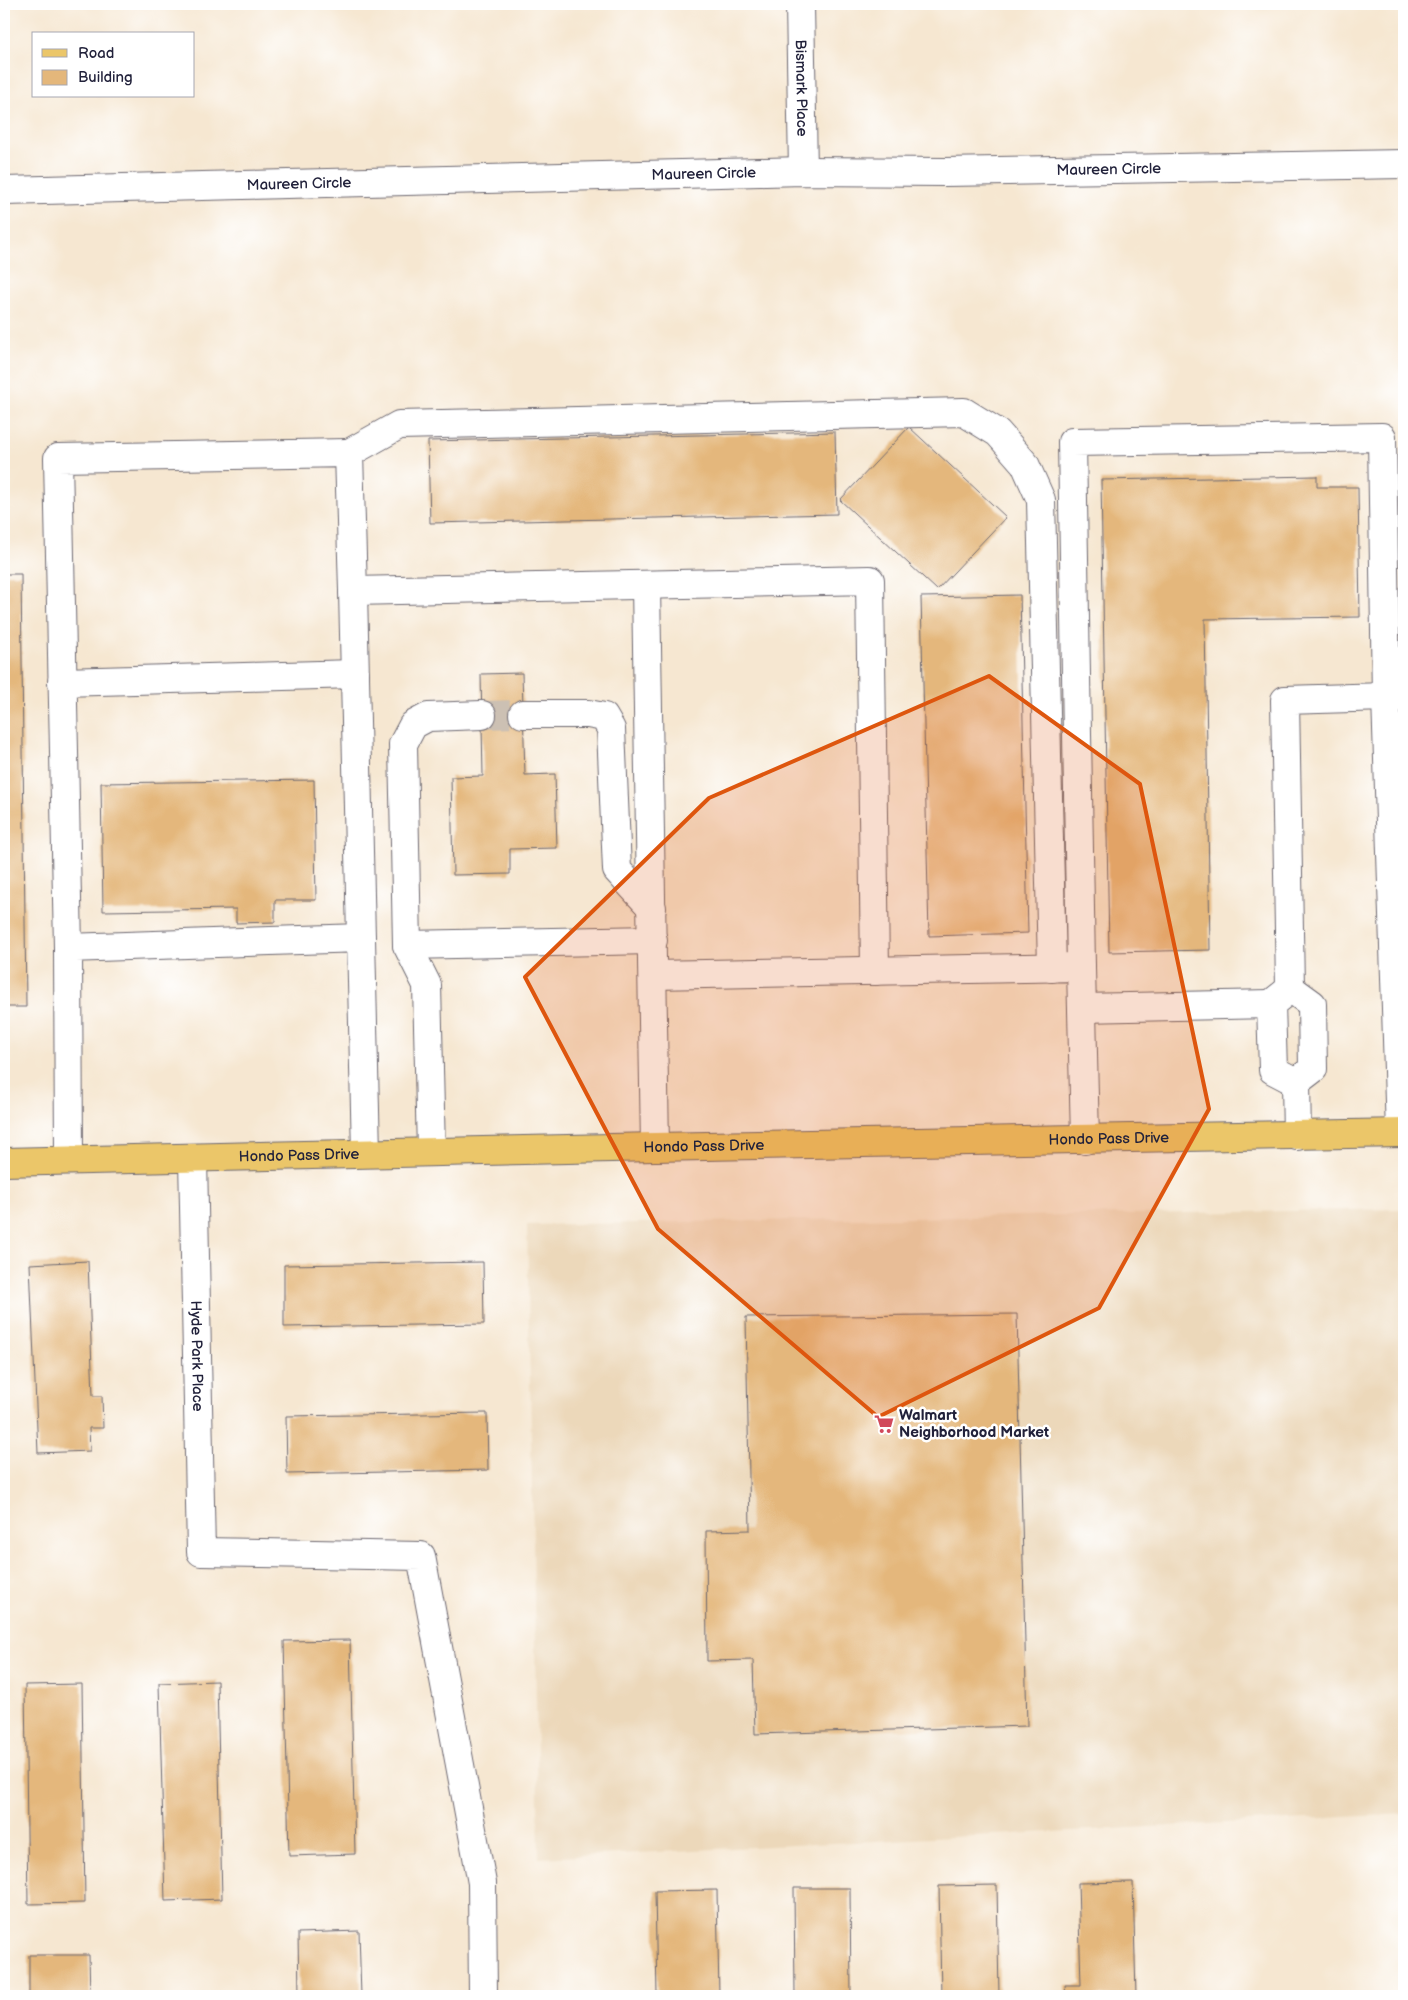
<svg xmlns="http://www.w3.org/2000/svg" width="1408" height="2000" viewBox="0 0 1408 2000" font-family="'Balsamiq Sans',sans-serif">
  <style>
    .built { fill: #ecd8ba }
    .building { fill: #e4b77b }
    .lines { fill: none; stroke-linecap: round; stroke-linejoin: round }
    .minor-tunnel { stroke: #ccc0b3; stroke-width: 28; stroke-dasharray: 28 14; stroke-linecap: butt }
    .minor-casing { stroke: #6c6770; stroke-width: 30 }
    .major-casing { stroke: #6c6770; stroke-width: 30 }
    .minor { stroke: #fff; stroke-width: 28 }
    .major { stroke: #ebc669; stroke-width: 28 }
    .marked { fill: #de560e; fill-opacity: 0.2; stroke: #de560e; stroke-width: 4; stroke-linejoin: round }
    .labels { text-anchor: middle; stroke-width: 5; stroke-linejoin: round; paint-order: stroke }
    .street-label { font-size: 15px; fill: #22223b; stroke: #fff }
    .poi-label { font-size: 15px; font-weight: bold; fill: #22223b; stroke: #fff; text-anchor: start }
  </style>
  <rect width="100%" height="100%" fill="#fff"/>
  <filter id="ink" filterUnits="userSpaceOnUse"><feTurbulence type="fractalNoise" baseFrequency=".02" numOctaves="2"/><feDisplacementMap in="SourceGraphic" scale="10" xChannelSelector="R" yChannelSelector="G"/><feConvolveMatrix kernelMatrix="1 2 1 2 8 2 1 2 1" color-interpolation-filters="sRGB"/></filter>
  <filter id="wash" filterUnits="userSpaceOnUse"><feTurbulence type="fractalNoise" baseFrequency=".0096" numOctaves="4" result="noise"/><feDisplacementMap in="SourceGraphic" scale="20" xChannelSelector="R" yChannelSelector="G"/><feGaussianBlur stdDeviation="1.12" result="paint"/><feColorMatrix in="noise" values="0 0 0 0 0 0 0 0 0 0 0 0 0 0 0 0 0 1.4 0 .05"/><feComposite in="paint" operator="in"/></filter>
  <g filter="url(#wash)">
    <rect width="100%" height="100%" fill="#f6e7d1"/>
    <path class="built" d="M1404 1209V1814L539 1858 527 1225Z"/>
    <g id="blocks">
      <path class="building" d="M909 427 1006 517 937 590 840 500Z
        M835 432 837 514 430 523 428 441Z
        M1317 476V487H1358L1360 617 1205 619 1210 950 1109 952 1101 480Z
        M4 574H21L26 1007H4Z
        M1020 595 1028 933 929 936 921 597Z
        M522 673 525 775 555 774 557 848 510 849V874L453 875 451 777 483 776 481 674Z
        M314 780 316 900H275V922L236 923V909L103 911 101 783Z
        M88 1261 93 1396H102L103 1428H89L90 1451 38 1453 30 1264Z
        M483 1262 484 1324 284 1327V1265Z
        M1017 1314 1027 1726 755 1734 753 1660 707 1661 706 1531 750 1530 746 1317Z
        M487 1413 488 1470 287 1474 286 1416Z
        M350 1640 355 1854 289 1856 284 1641Z
        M217 1681 222 1899 165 1901 159 1683Z
        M82 1684 85 1903 28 1904 25 1685Z
        M1133 1882 1136 1996H1066L1065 1985H1081L1078 1883Z
        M997 1885 999 1996H941L939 1886Z
        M794 1888H850L851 1996H795Z
        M717 1890 719 1996H657L655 1891Z
        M359 1931 361 1996H299L298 1933Z
        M29 1955H89L90 1996H29Z"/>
    </g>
  </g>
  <g filter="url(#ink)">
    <use href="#blocks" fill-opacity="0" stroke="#6c6770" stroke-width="1"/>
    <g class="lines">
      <path class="minor-tunnel" d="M482 715 523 714"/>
      <defs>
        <g id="minor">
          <path id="s1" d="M800 4 803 171"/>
          <path id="s2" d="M4 191 803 171 945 172 1404 164"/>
          <path d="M349 453 399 425 964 412 998 433 1025 464 1041 500 1052 968"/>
          <path d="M646 585 655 1147"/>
          <path d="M62 682 355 674"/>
          <path d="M523 714H588L604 717 611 729 617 870 652 908"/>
          <path d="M361 938 353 591 870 580 875 971"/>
          <path d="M407 945 653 940"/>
          <path d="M68 948 58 458 349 453 353 591"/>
          <path d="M1081 967 1072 442 1382 437 1386 697"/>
          <path d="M653 975 1081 967 1085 1140"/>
          <path d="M1290 988 1285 700 1386 697 1400 1133"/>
          <path d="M1290 988 1312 1004 1313 1069 1296 1082"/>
          <path d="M1286 992 1271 1004 1273 1070 1296 1082"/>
          <path d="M1082 1008 1271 1004"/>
          <path d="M1296 1082 1297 1136"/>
          <path d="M431 1152 427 985 407 945 403 744 413 725 428 717 482 715"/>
          <path id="s3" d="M193 1158 201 1552 421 1556 482 1883 483 1996"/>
          <path d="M69 1160 68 948 361 938 366 1153"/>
        </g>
        <g id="major">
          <path id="s4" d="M4 1162 655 1147 1404 1133"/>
        </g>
      </defs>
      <use href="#minor" class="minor-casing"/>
      <use href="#major" class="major-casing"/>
      <use href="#minor" class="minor"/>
      <use href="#major" class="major"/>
    </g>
  </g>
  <path class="marked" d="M989 676 1140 784 1209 1109 1099 1308 878 1417 658 1229 525 977 709 798Z"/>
  <defs>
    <symbol id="supermarket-bare" viewBox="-9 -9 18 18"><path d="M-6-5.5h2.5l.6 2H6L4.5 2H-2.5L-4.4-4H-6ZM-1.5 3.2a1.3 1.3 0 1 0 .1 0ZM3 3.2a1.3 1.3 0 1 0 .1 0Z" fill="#d1495b" stroke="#fff" stroke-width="2.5" paint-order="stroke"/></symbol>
  </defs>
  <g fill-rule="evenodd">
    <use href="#supermarket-bare" x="870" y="1410" width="28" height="28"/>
  </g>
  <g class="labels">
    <g class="street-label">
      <text dy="5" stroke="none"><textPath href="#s1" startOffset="84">Bismark Place</textPath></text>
      <text dy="5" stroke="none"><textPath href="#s2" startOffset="1105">Maureen Circle</textPath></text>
      <text dy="5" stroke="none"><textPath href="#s2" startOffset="700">Maureen Circle</textPath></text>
      <text dy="5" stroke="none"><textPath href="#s2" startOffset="295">Maureen Circle</textPath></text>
      <text dy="5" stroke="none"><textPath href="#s4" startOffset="1105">Hondo Pass Drive</textPath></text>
      <text dy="5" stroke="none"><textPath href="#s4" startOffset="700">Hondo Pass Drive</textPath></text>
      <text dy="5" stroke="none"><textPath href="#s4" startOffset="295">Hondo Pass Drive</textPath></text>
      <text dy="5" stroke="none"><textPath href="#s3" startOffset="198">Hyde Park Place</textPath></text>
    </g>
    <g class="poi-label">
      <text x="899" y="1420">Walmart<tspan x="899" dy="17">Neighborhood Market</tspan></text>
    </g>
  </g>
  <rect width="1408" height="2000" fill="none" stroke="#fff" stroke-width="20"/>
  <rect x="32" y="32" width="162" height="65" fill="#ffffff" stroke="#a7a7b1"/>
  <rect x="42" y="49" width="25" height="8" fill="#ebc669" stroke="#a7a7b1"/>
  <text x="78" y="58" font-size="15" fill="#22223b">Road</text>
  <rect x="42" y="70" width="25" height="15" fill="#e4b77b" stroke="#a7a7b1"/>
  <text x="78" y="82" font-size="15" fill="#22223b">Building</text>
</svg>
